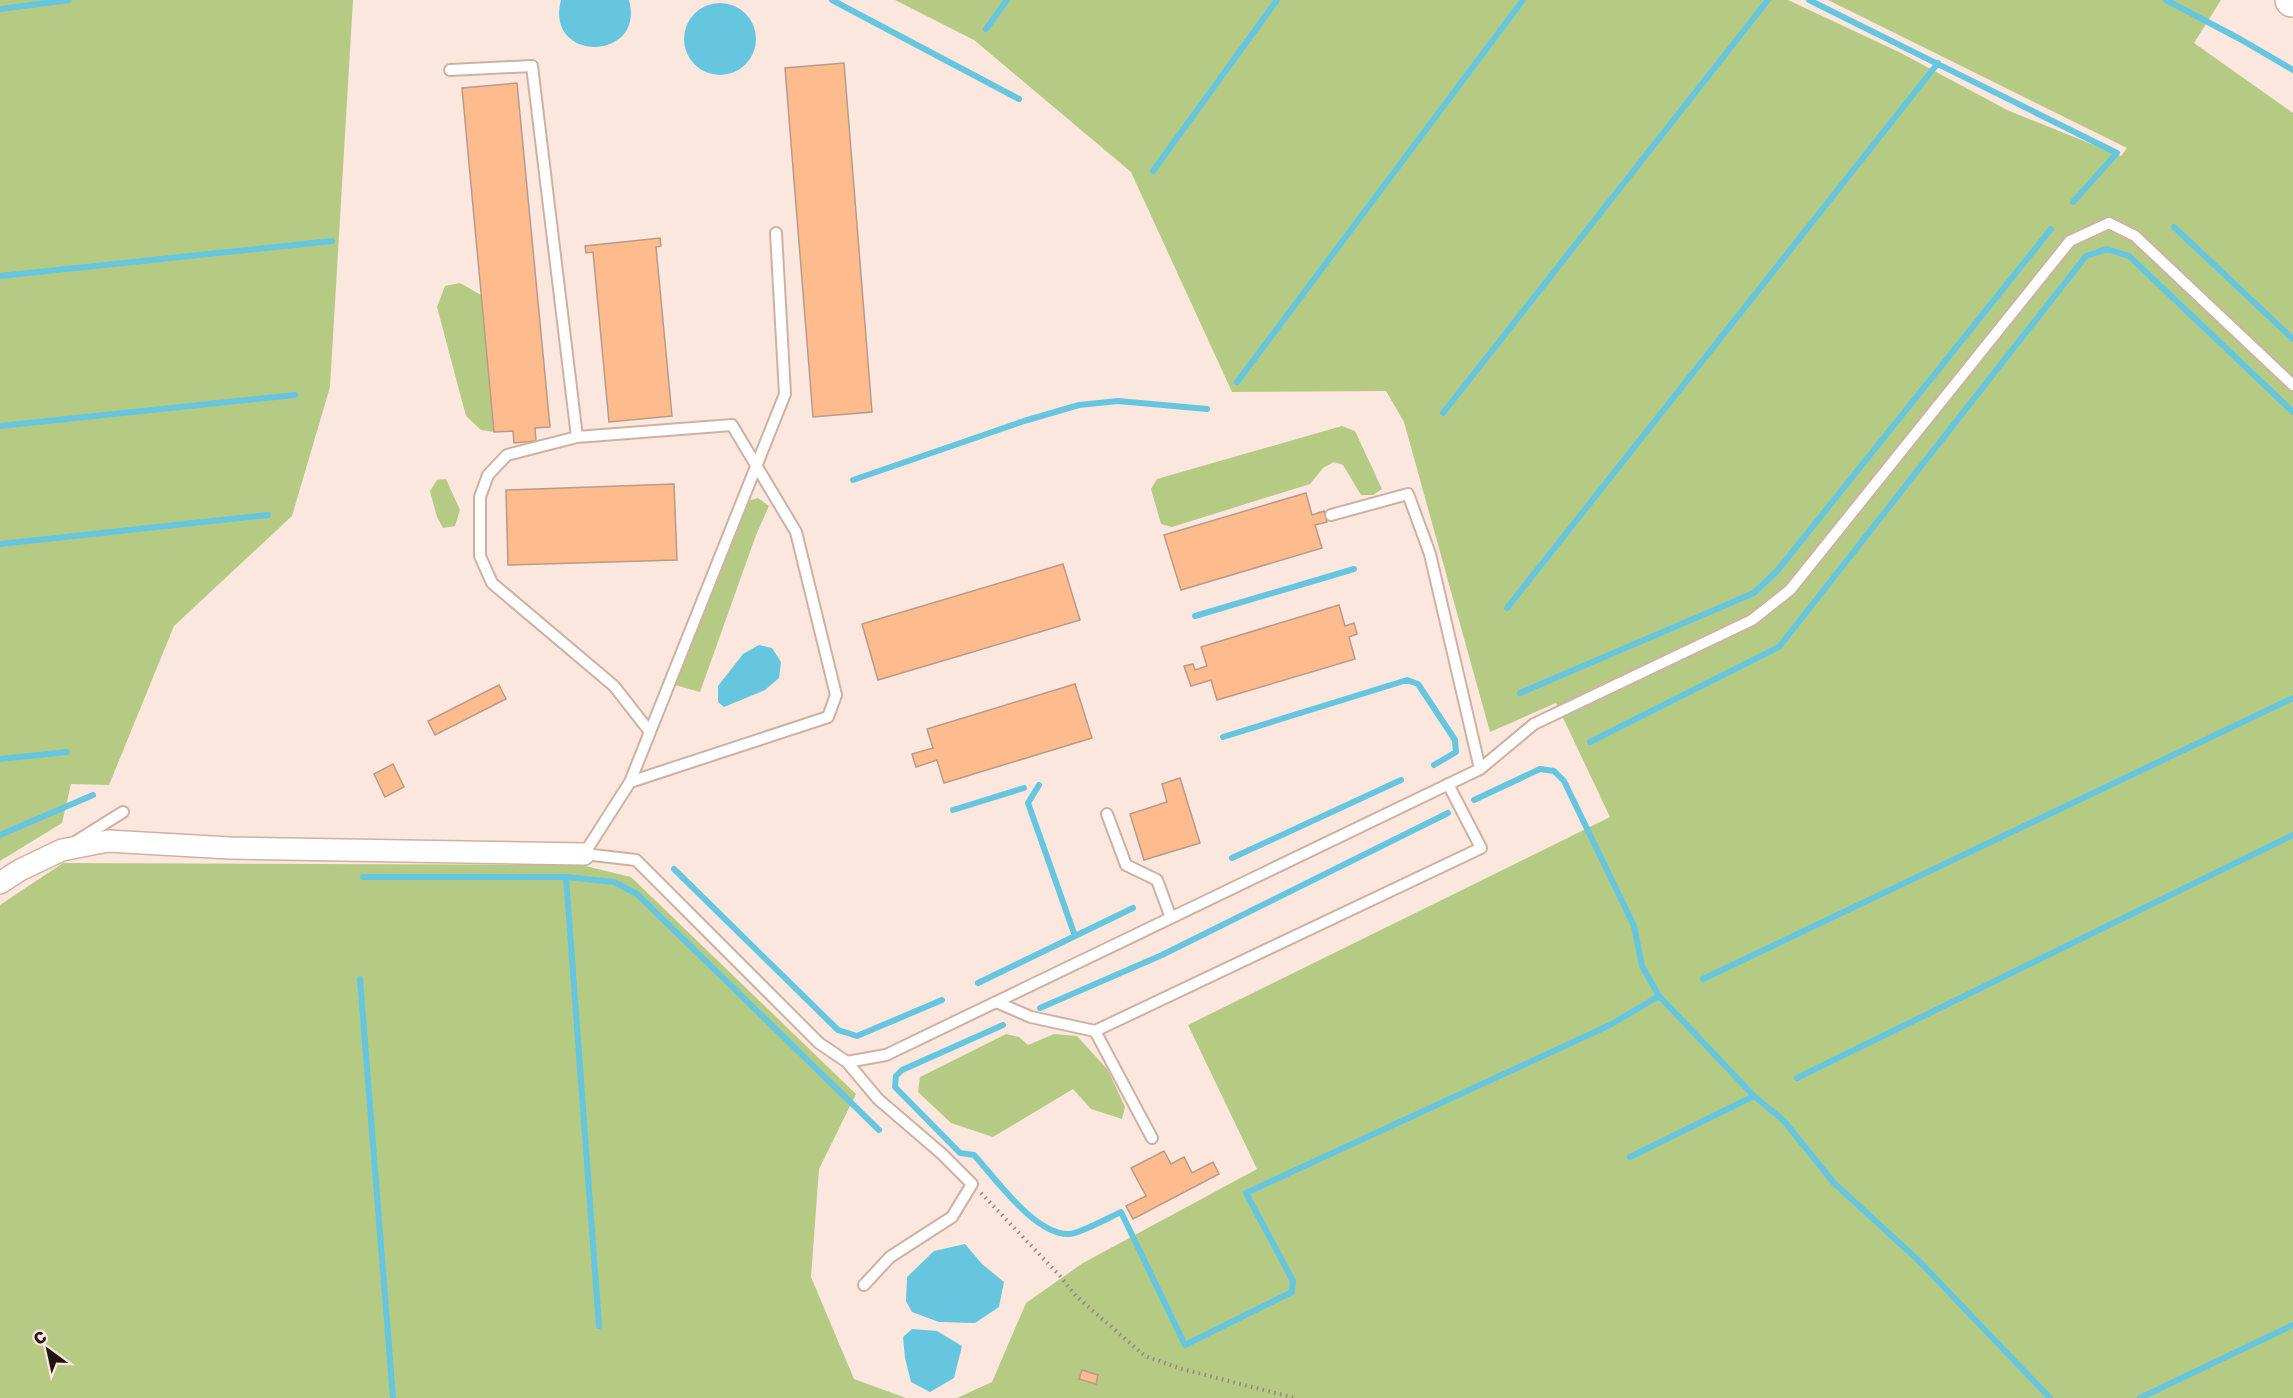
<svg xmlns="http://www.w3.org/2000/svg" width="2293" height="1398" viewBox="0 0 2293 1398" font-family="'Golos Text',sans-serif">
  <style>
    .green { fill: #b5cb84 }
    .water { fill: #66c6df }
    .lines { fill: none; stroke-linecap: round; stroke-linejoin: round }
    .stream { stroke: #66c6df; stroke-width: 6 }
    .building { fill: #febc8e; stroke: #b69b89; stroke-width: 1.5 }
    .service-casing { stroke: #d0b1a1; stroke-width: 14 }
    .minor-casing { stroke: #d0b1a1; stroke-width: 24 }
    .motorway-casing { stroke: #d0b1a1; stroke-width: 36 }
    .path { stroke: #96867f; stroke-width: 4; stroke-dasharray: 1.5 4.5; stroke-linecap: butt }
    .service { stroke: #fff; stroke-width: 10 }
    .minor { stroke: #fff; stroke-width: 21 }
    .motorway { stroke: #fff; stroke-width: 33 }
  </style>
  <rect width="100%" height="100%" fill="#fbe7de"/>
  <path class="green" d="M0 0H353L330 387 292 516 174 626 109 785 71 784 62 823 0 861Z
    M895 0H1788L1901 53 2007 110 2121 156 2127 148 1828 0H2221L2194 43 2293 113V1398H957L992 1382 1026 1303 1083 1263 1257 1169 1188 1025 1610 817 1556 703 1490 732 1404 422 1386 391 1232 392 1131 172 974 40Z
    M460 283 481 295 494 432 481 430 466 416 437 307 445 286Z
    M1342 426 1355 431 1382 489 1373 495H1361L1343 465 1334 462 1323 468 1310 484 1172 527 1161 524 1151 489 1157 479Z
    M446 479 460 510 455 526 443 528 437 517 430 491 437 480Z
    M758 498 769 506 756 535 700 692 675 685 748 501Z
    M63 863 581 865 631 877 856 1094 819 1169 811 1277 854 1379 906 1398H0V905Z
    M1006 1034 1019 1037 1028 1045 1054 1034 1077 1036 1108 1070 1125 1107 1122 1119 1091 1109 1073 1089 993 1137 951 1123 918 1092 920 1077Z"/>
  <path class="water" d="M561 0H629C646 62 544 63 561 0Z
    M684 39a36 36 0 1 1 72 0a36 36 0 1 1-72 0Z
    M759 645 772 648 781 662 779 678 765 690 724 707 718 702V686L743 654Z
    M965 1244 982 1264 1004 1282 999 1307 975 1323 939 1322 912 1312 906 1301 907 1277 934 1251Z
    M912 1329 937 1331 962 1346 954 1378 930 1392 911 1382 905 1358 903 1337Z"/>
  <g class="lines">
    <path class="stream" d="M832 0 1019 99
      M1809 0 2117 153 2073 202
      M2166 0 2240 39 2293 70
      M0 9 69 0
      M986 29 1007 0
      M1153 171 1277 0
      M2174 227 2293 339
      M0 276 332 241
      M1237 382 1523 0
      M1443 413 1768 0
      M0 426 295 395
      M853 480 1024 421 1079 405 1118 401 1207 409
      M0 544 268 515
      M1507 608 1938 63
      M1195 616 1354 569
      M1520 693 1754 593 1777 571 2051 229
      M1223 737 1407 680 1418 684 1455 740 1456 752 1434 765
      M1590 742 1779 647 2086 256 2107 249 2129 256 2293 412
      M0 759 67 752
      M1039 785 1028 803 1075 936
      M1474 800 1540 769 1554 771 1564 781 1634 926 1642 966 1659 996 1754 1096 1784 1121 1834 1183 1919 1261 2050 1398
      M953 810 1024 788
      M0 835 93 795
      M1232 858 1401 780
      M674 869 838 1030 857 1036 942 1000
      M363 877H566L614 882 637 894 879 1130
      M566 877 599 1326
      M360 979 393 1398
      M1703 979 2293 698
      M978 983 1133 908
      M1040 1008 1162 955 1448 813
      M1003 1025 902 1070 896 1076 895 1087 960 1153 974 1155C996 1179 1035 1235 1069 1234 1079 1234 1110 1217 1121 1212L1185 1345 1292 1292 1293 1281 1246 1193 1610 1025 1659 996
      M1797 1078 2293 835
      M1630 1157 1754 1096
      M2140 1398 2293 1325"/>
  </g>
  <path class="building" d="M844 63 872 412 813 417 785 68Z
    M517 83 550 427 535 428 536 441 514 443 513 431 494 432 462 88Z
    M660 238 661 246 656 247 672 416 609 422 593 252 586 253 585 246Z
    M674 484 677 560 508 565 506 490Z
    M1306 493 1312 515 1324 511 1327 522 1315 525 1322 548 1181 590 1164 535Z
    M1063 564 1080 620 878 680 862 624Z
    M1339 605 1345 626 1354 623 1357 634 1349 637 1355 659 1217 700 1211 680 1191 686 1184 666 1193 664 1195 670 1207 666 1201 647Z
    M1075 684 1092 738 944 783 937 760 916 767 912 754 933 748 927 729Z
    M499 685 506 699 435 735 428 721Z
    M393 764 404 787 385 797 374 774Z
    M1180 778 1200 843 1144 860 1130 814 1167 802 1162 784Z
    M1164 1151 1171 1164 1184 1157 1192 1173 1213 1162 1219 1174 1133 1219 1126 1206 1146 1196 1131 1168Z
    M1082 1370 1098 1375 1096 1384 1079 1379Z"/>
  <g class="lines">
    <defs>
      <path id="service" d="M450 70 532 66 577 437
        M1331 515 1408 494 1430 554 1480 769
        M650 732 614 686 492 583 480 556V497L488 475 507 455 577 437 732 425 796 532 836 695 828 717 630 782 584 854 636 860 819 1043 847 1062 886 1055 1480 769 1534 724 1752 620 1790 590 2070 241 2109 223 2135 236 2293 385
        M630 782 785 394 776 233
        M1107 814 1126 865 1157 880 1171 918
        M75 842 123 812
        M996 1002 1031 1017 1095 1031 1152 1138
        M1095 1031 1481 848 1448 784
        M847 1062 878 1099 942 1154 972 1184 952 1217 890 1257 864 1285"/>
      <path id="minor" d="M0 883 20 870 62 850 108 841 230 848 584 854"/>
      <path id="motorway" d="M2292 0H2293"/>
    </defs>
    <use href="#service" class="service-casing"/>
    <use href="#minor" class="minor-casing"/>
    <use href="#motorway" class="motorway-casing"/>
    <path class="path" d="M981 1193 1060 1276 1076 1296 1145 1356 1182 1369 1295 1398"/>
    <use href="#service" class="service"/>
    <use href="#minor" class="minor"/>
    <use href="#motorway" class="motorway"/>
  </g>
  <g transform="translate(48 1350) rotate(327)" stroke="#fbe7de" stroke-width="4.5" paint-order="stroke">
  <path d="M0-4.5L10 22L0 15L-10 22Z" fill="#1f140e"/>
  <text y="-9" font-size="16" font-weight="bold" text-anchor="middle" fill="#1f140e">С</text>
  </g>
</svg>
